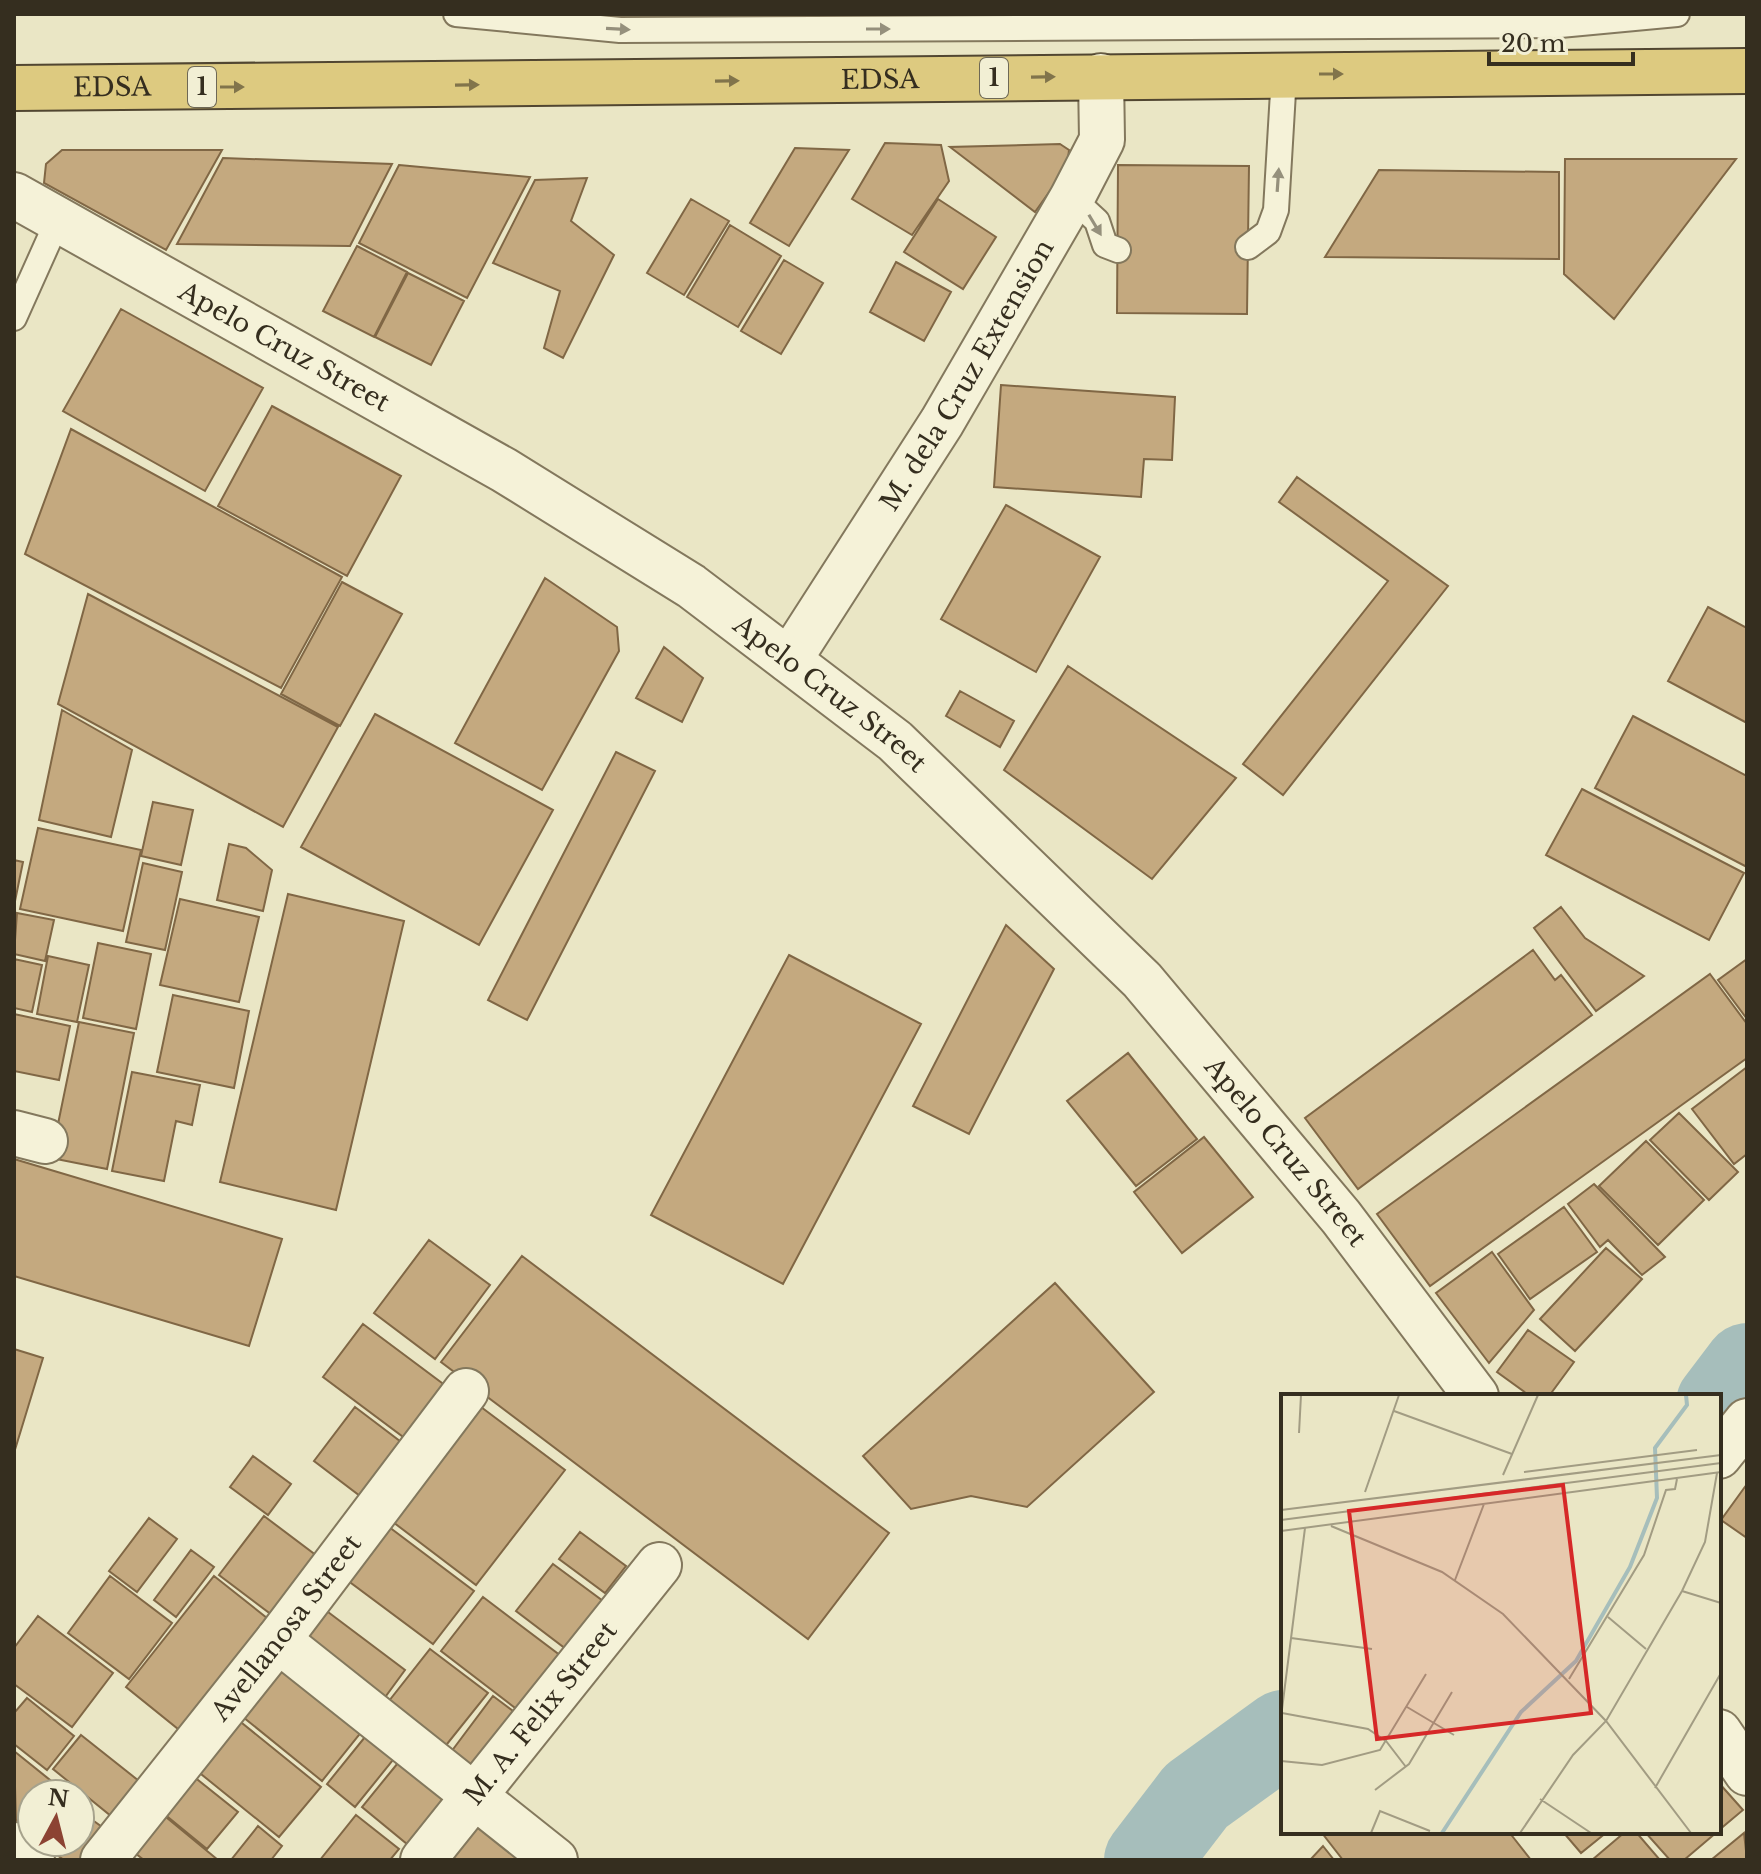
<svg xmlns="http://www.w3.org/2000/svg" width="1761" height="1874" viewBox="0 0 1761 1874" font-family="'Libre Baskerville',serif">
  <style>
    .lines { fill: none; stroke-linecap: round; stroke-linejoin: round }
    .river { stroke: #a6bebb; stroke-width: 86 }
    .building { fill: #c4a97f; stroke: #806745; stroke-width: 2 }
    .service-casing { stroke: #83785d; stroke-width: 28 }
    .minor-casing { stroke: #83785d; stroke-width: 48 }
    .tertiary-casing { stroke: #83785d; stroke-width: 48 }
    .trunk-casing { stroke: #514631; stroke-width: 48 }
    .service { stroke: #f5f2d8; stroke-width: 24 }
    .minor { stroke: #f5f2d8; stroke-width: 44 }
    .tertiary { stroke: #f5f2d8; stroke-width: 44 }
    .trunk { stroke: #ddca80; stroke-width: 44 }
    .oneway { fill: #95907c }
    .oneway2 { fill: #81744b }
    .labels { text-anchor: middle; stroke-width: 7; stroke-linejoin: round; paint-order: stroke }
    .shield { fill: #f2efd4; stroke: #6e6855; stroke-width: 2 }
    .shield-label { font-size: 24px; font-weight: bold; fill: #352e1f }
    .street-label { font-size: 26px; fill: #352e1f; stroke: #f2efd4 }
    .inset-river { fill: none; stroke: #a6bebb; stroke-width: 4 }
    .inset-road { fill: none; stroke: #a29c83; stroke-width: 2 }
    .view { fill: #d62828; fill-opacity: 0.15; stroke: #d62828; stroke-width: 4 }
    .inset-edge { fill: none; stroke: #352e1f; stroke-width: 4 }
  </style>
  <rect width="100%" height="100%" fill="#eae6c5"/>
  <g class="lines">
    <path class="river" d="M1719 1403 1747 1366
      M1147 1860 1196 1796 1283 1733"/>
  </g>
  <path class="building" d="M885 143 941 145 949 181 912 235 852 199Z
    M1060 144 1069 150 1067 167 1035 212 950 147Z
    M795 148 849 150 789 246 750 223Z
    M62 150H222L166 250 44 183 46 164Z
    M223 158 392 164 350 246 177 244Z
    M1565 159H1736L1614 319 1564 274Z
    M399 165 530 177 467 298 359 243Z
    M1118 165 1249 166 1247 314 1117 313Z
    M1379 170 1559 172V259L1325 257Z
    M587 178 571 221 614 255 563 358 544 348 560 291 493 263 535 180Z
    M691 199 729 221 684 295 647 273Z
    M938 199 996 237 963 289 904 252Z
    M730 225 781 256 738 327 687 297Z
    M357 246 407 272 374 337 323 311Z
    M784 260 823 283 781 354 741 331Z
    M896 262 951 292 924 341 870 312Z
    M408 273 464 301 431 365 375 337Z
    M121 309 263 388 205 491 63 411Z
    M1001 385 1175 397 1172 460 1144 459 1141 497 994 487Z
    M272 406 401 476 347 576 218 506Z
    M71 429 342 577 281 688 25 554Z
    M1297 477 1448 586 1283 795 1243 764 1388 581 1279 502Z
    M1006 505 1100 557 1036 672 941 619Z
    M545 578 617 627 619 651 542 790 455 743Z
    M342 582 402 614 340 726 281 694Z
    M88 594 338 727 283 827 58 704Z
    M1708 607 1747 628V723L1668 681Z
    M664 647 703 678 682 722 636 698Z
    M1068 666 1236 778 1152 879 1004 770Z
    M960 691 1014 721 1000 747 946 716Z
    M62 710 132 750 111 837 39 820Z
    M375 714 553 810 479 945 301 847Z
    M1633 716 1747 776V867L1595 788Z
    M616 752 655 771 527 1020 488 1000Z
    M1582 789 1744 873 1709 940 1546 855Z
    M153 802 193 810 181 865 141 856Z
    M38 828 141 850 123 931 20 909Z
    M229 844 246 848 272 870 263 911 217 900Z
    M14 860 23 862 14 906Z
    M143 863 182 872 165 950 126 942Z
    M288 894 404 921 336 1210 220 1182Z
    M180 899 259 917 239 1002 160 985Z
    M1561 907 1585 938 1644 976 1596 1011 1534 928Z
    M17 913 54 920 45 961 14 954Z
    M1006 925 1054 969 969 1134 913 1106Z
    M98 943 151 954 136 1029 83 1018Z
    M1533 950 1555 980 1561 975 1592 1015 1358 1189 1305 1118Z
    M789 955 921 1024 783 1284 651 1215Z
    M48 956 89 965 77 1022 37 1014Z
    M14 959 42 965 32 1012 14 1008Z
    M1747 959V1019L1718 980Z
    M1710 974 1747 1024V1058L1430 1286 1377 1214Z
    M173 995 249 1011 234 1088 157 1072Z
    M14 1014 70 1026 59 1080 14 1071Z
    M79 1022 134 1033 107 1169 51 1158Z
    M1128 1053 1197 1139 1136 1186 1067 1101Z
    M1747 1067V1154L1734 1164 1692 1109Z
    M132 1072 200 1085 192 1125 176 1121 164 1181 112 1171Z
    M1679 1113 1738 1172 1709 1200 1650 1140Z
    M1204 1137 1253 1197 1182 1253 1134 1192Z
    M1646 1141 1704 1200 1658 1245 1599 1186Z
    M14 1159 282 1239 249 1346 14 1276Z
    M1594 1184 1665 1257 1642 1275 1608 1240 1600 1247 1568 1204Z
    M1564 1207 1597 1252 1530 1299 1498 1254Z
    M429 1240 490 1285 435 1359 374 1313Z
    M1606 1248 1642 1279 1575 1351 1540 1319Z
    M1492 1252 1534 1310 1489 1363 1436 1293Z
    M522 1256 889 1533 808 1639 441 1362Z
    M1055 1283 1154 1392 1027 1507 971 1496 911 1509 863 1456Z
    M363 1324 454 1392 414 1445 323 1377Z
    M1528 1330 1574 1362 1549 1396H1530L1497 1372Z
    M14 1349 43 1358 14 1453Z
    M477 1404 565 1470 476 1585 389 1519Z
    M355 1407 409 1448 368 1502 314 1461Z
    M253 1456 291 1484 268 1515 230 1487Z
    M1747 1484V1538L1721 1520Z
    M264 1516 325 1562 280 1621 219 1575Z
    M149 1518 177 1539 137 1592 109 1571Z
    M385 1524 474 1591 433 1644 343 1577Z
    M580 1532 626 1566 605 1593 559 1559Z
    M191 1550 214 1567 176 1617 154 1600Z
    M553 1564 603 1601 566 1649 516 1611Z
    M110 1576 172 1623 129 1679 68 1633Z
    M214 1576 277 1626 188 1737 126 1687Z
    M483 1597 565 1659 523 1714 441 1651Z
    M324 1609 405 1670 383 1700 302 1639Z
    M38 1616 113 1673 72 1727 14 1684V1648Z
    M430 1649 488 1693 443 1749 385 1706Z
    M288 1661 367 1725 322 1781 243 1717Z
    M493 1696 521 1717 478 1772 451 1752Z
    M27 1698 74 1736 47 1770 14 1744V1713Z
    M237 1719 321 1787 279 1837 196 1770Z
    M369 1732 397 1755 355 1807 327 1784Z
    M81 1735 139 1781 111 1816 53 1769Z
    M14 1751 50 1780 38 1794H32V1801L16 1822Z
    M402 1758 448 1794 407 1844 362 1807Z
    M193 1776 238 1812 207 1849 163 1813Z
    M1719 1783 1743 1810 1719 1830Z
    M80 1811 109 1832 88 1860H64L39 1842H80Z
    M161 1813 218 1860H144L131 1850Z
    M356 1815 399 1849 390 1860H320Z
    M479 1816 533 1860H443Z
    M258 1826 282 1846 271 1860H231Z
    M1509 1832 1531 1860H1343L1322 1833Z
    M1563 1832H1607L1581 1853Z
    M1625 1832H1636L1660 1860H1592Z
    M1645 1832H1717L1684 1860H1670Z
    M1744 1833 1747 1860H1711Z
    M1323 1846 1334 1860H1310Z"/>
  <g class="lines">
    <defs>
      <path id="service" d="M456 14 620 30 1560 25 1677 14
        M1072 198 1097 221 1105 245 1118 250
        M1248 247 1268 232 1276 210 1284 75
        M14 318 58 220"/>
      <g id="minor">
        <path id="s1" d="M789 660 942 422 1072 198 1102 140 1101 76"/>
        <path d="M14 1133 45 1141"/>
        <path d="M1719 1456 1747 1421"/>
        <path d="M278 1640 555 1860"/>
        <path d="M14 1845 32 1860"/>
        <path id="s2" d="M103 1860 278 1640 466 1391"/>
        <path id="s3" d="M423 1860 659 1565"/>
      </g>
      <g id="tertiary">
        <path id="s4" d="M14 195 504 470 691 586 895 741 1142 980 1341 1217 1476 1396"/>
        <path d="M1719 1732 1747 1773"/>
      </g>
      <g id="trunk">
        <path id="s5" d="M14 88 1747 71"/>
      </g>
    </defs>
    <use href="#service" class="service-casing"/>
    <use href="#minor" class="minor-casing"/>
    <use href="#tertiary" class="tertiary-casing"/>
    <use href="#trunk" class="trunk-casing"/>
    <use href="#service" class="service"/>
    <use href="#minor" class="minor"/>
    <use href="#tertiary" class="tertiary"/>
    <use href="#trunk" class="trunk"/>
  </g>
  <defs><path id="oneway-solid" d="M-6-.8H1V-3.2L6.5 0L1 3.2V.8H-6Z" transform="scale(2)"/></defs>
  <g class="oneway">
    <use href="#oneway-solid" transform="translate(618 29) rotate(3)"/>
    <use href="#oneway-solid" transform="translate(878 29)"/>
    <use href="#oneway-solid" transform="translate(1278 180) rotate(-86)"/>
    <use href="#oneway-solid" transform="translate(1095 225) rotate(59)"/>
  </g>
  <g class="oneway2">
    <use href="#oneway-solid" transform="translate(1331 74)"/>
    <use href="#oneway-solid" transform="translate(1043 77) rotate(-1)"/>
    <use href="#oneway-solid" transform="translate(727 81) rotate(-1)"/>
    <use href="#oneway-solid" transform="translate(467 85) rotate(-1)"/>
    <use href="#oneway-solid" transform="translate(232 87)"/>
  </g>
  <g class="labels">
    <g class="shield">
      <rect x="980" y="58" width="28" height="40" rx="6"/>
      <rect x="188" y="67" width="28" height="40" rx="6"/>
    </g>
    <g class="shield-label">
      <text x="994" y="86">1</text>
      <text x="202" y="95">1</text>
    </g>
    <g class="street-label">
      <text dy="9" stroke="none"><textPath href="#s5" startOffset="866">EDSA</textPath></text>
      <text dy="9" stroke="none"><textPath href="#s5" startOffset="98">EDSA</textPath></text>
      <text dy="9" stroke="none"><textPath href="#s4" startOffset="310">Apelo Cruz Street</textPath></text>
      <text dy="9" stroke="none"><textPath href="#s1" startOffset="336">M. dela Cruz Extension</textPath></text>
      <text dy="9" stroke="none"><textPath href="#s4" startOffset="958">Apelo Cruz Street</textPath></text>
      <text dy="9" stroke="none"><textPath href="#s4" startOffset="1606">Apelo Cruz Street</textPath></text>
      <text dy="9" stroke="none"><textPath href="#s2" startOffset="296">Avellanosa Street</textPath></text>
      <text dy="9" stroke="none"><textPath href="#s3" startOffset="188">M. A. Felix Street</textPath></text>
    </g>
  </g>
  <g transform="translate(1281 1394)">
    <rect width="440" height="440" fill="#eae6c5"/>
    <path class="inset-river" d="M161 439 240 318 295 267 349 173 376 104 374 54 406 11 405 1"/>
    <path class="inset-road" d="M113 17 231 60M18 39 20 1M243 78 416 56M222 81 257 1M84 98 118 1M0 116 440 61M0 126 440 69M50 132 161 178 222 220 325 327 410 439M0 137 440 78M174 186 203 110M401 197 440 209M327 223 365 255M10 244 91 255M288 285 363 161 385 96 394 95 396 85M126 313 173 341M1 319 87 335 105 347 125 373M0 323 24 134M0 367 41 371 99 356 145 280M374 394 440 279M94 396 128 370 171 298M259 405 310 439M90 439 99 417 149 437M239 439 292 361 325 327 401 197 424 148 436 79"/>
    <path class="view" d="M282 91 310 319 96 345 68 117Z"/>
    <rect width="440" height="440" class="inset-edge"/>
  </g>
  <rect width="1761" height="1874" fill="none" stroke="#352e1f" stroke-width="32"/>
  <g transform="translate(56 1818) rotate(7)"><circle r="38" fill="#f2efd4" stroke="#a6a28c" stroke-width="2"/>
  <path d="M0-6L14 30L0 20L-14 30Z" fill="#8c4333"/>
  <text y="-12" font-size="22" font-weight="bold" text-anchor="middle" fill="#352e1f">N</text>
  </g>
  <path d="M1489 52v12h144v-12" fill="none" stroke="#352e1f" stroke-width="4"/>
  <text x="1501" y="52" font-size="24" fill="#352e1f" stroke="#f2efd4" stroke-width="6" paint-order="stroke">20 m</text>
</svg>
